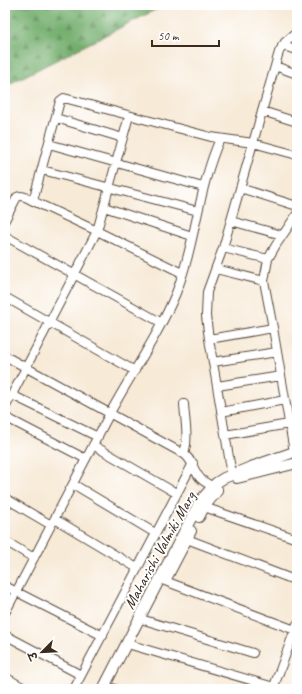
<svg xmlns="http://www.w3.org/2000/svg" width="302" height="694" viewBox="0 0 302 694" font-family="Caveat,'Playpen Sans Deva',sans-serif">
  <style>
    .forest { fill: url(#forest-firs); stroke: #576c46 }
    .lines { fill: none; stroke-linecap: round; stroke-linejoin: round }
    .minor-casing { stroke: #57473a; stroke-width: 10 }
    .tertiary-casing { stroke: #57473a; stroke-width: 12 }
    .minor { stroke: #fff; stroke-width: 8 }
    .tertiary { stroke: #fff; stroke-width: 10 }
    .labels { text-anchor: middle; stroke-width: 4; stroke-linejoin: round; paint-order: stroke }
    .street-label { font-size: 16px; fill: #3b2a1e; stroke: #fff }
  </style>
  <defs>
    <pattern id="forest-firs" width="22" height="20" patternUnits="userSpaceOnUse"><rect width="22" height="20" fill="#73ae6d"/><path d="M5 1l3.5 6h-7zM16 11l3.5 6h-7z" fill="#608e59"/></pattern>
  </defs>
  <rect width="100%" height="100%" fill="#fff"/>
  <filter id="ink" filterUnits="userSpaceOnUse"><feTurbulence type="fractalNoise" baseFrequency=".025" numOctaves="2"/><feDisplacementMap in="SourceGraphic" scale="8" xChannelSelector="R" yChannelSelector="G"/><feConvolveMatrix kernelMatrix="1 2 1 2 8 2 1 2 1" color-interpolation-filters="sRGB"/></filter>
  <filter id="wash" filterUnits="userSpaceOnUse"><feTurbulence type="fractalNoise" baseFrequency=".012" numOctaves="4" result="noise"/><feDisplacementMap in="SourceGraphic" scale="16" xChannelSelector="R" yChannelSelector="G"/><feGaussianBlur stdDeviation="0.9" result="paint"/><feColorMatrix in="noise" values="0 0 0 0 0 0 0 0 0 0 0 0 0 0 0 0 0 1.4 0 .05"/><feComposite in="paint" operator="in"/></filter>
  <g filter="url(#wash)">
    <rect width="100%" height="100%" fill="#f7ead7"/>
    <path class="forest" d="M5 5H165L5 86Z"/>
  </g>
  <g filter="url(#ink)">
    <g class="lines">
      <defs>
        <path id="minor" d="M282 46 297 50
          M275 66 297 74
          M262 111 297 122
          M56 118 123 138
          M49 144 203 187
          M42 170 198 211
          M240 188 297 206
          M33 201 97 231 182 273
          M104 207 192 236
          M5 220 17 197C22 194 27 198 33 201L60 101 64 98 211 137 253 143 297 155
          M231 221 282 235
          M5 236 162 323
          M223 248 268 259
          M216 269 264 281
          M5 297 135 371
          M209 339 273 328
          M5 356 184 454C193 460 193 471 201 479 205 483 212 486 218 489
          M213 362 277 352
          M217 386 281 376
          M12 395 98 437
          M5 408 97 231 129 116
          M221 412 285 400
          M5 417 86 459
          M225 435 289 424
          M93 445 176 493
          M294 452 273 328 264 281 268 259 276 245 297 214
          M184 454C189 438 185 421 184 404
          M232 475 209 339 206 316 207 292 223 248 279 52 285 42 297 32
          M73 484 155 533
          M5 498 51 525
          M204 507 297 539
          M55 519 137 568
          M187 539 297 581
          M5 541 34 558
          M165 581 295 630
          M5 586 103 636
          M5 613C40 547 74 481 109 415 131 374 158 336 176 293 196 243 198 188 220 139
          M144 620 253 653
          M5 635 81 675
          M131 645 274 687
          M5 677 26 689
          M109 687 115 689
          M74 689 193 463
          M273 689 297 624"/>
        <path id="tertiary" d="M237 478 297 463
          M199 517 204 507 217 491
          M167 577 191 531
          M103 689 200 501 216 483 224 478 251 467 297 451"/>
      </defs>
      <use href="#minor" class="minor-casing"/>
      <use href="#tertiary" class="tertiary-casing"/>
      <use href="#minor" class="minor"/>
      <use href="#tertiary" class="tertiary"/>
    </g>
  </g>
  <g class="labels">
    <g class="street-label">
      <text transform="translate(159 550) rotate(-61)" y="6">Maharishi Valmiki Marg</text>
    </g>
  </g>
  <rect width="302" height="694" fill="none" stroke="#fff" stroke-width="20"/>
  <g transform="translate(42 652) rotate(246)" stroke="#ffffff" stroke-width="3" paint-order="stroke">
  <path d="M0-3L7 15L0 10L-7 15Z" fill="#3b2a1e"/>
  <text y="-6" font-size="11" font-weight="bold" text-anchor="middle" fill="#3b2a1e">उ</text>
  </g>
  <path d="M152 40v6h67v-6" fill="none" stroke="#3b2a1e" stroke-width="2"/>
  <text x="158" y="40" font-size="12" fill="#3b2a1e" stroke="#ffffff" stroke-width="3" paint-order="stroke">50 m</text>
</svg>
